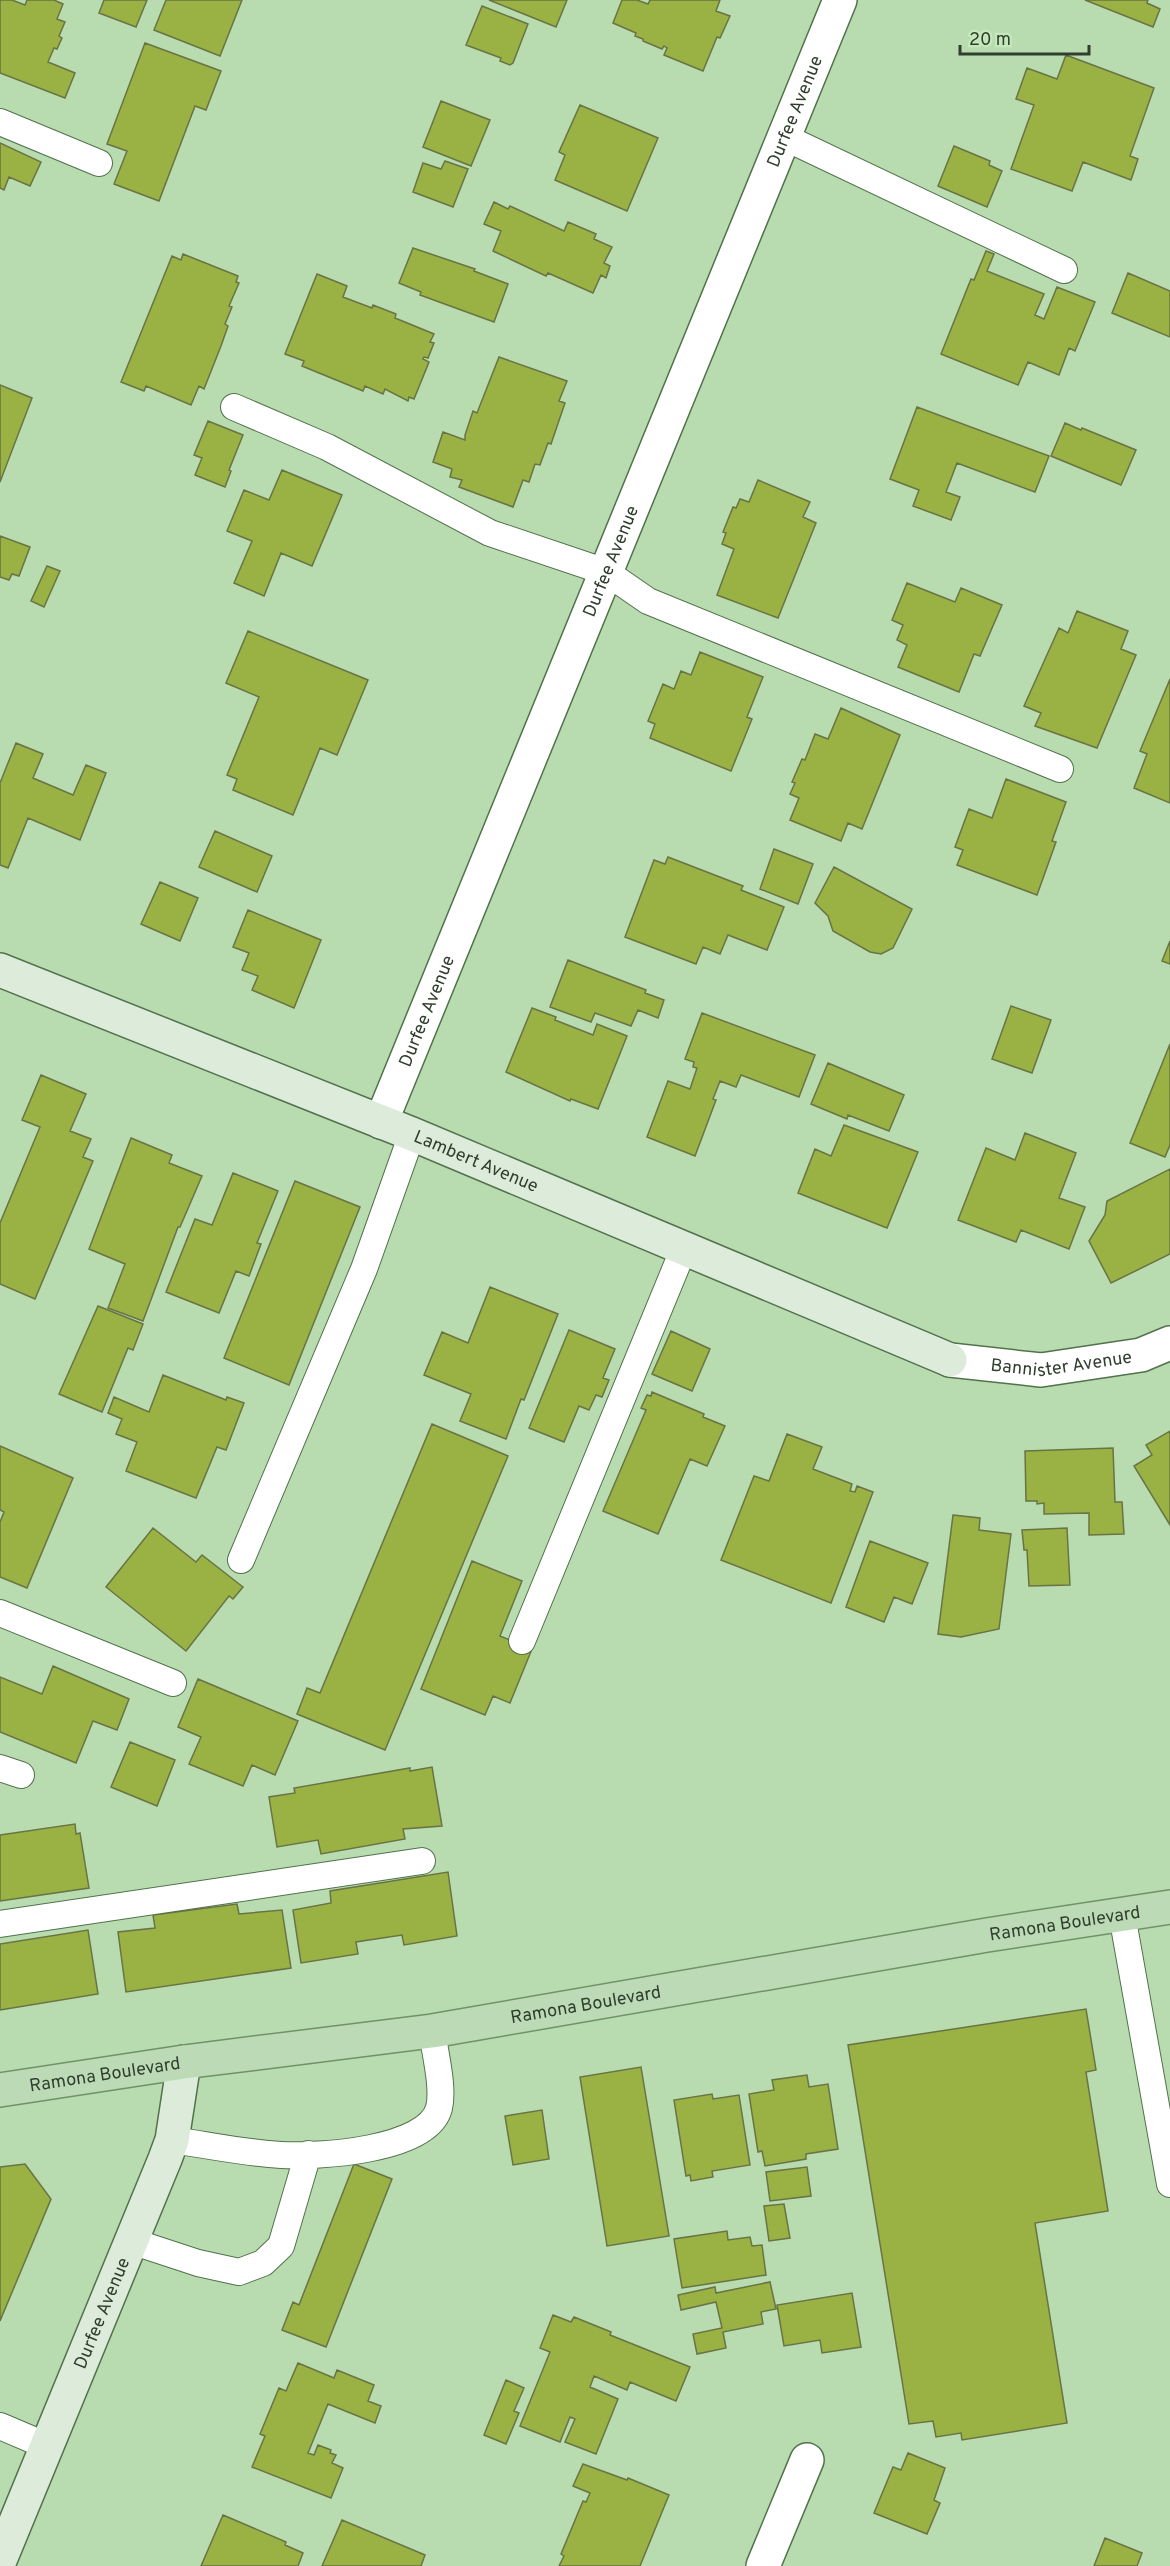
<svg xmlns="http://www.w3.org/2000/svg" width="1170" height="2566" viewBox="0 0 1170 2566" font-family="Overpass,sans-serif">
  <style>
    .building { fill: #9ab144; stroke: #687444; stroke-width: 1.5 }
    .lines { fill: none; stroke-linecap: round; stroke-linejoin: round }
    .lane-casing { stroke: #51724b; stroke-width: 28 }
    .street-casing { stroke: #51724b; stroke-width: 36 }
    .secondary-casing { stroke: #51724b; stroke-width: 36 }
    .primary-casing { stroke: #6d9466; stroke-width: 36 }
    .lane { stroke: #fff; stroke-width: 26 }
    .street { stroke: #fff; stroke-width: 33 }
    .secondary { stroke: #ddecda; stroke-width: 33 }
    .primary { stroke: #bbdab5; stroke-width: 33 }
    .labels { text-anchor: middle; stroke-width: 4.5; stroke-linejoin: round; paint-order: stroke }
    .street-label { font-size: 18px; fill: #303f2d; stroke: #c5e9bd }
  </style>
  <rect width="100%" height="100%" fill="#b8dcb0"/>
  <path class="building" d="M0 0H12L25 5 27 0H54L63 4 57 19 65 22 59 36 62 38 57 49 54 48 48 62 75 73 65 98 0 73Z
    M104 0H147L136 27 99 13Z
    M166 0H242L220 56 154 30Z
    M489 0H567L556 27Z
    M622 0H637L648 4 650 0H720L716 11 730 16 720 38 717 37 703 71 664 55 667 48 664 46 662 49 643 41V39L635 36 636 33 613 23Z
    M1085 0H1148L1147 3 1160 9 1153 27Z
    M482 6 528 24 513 63 510 65 500 61 501 58 466 45Z
    M145 43 221 71 206 110 195 106 159 201 114 184 127 151 107 144Z
    M1066 55 1154 88 1130 156 1138 159 1131 180 1083 162 1072 191 1011 169 1034 105 1016 99 1027 68 1057 79Z
    M441 101 490 120 471 166 423 147Z
    M580 105 658 138 627 211 555 180 565 155 559 152Z
    M0 143 41 162 30 186 9 177 4 190 0 188Z
    M954 146 990 161 989 165 1002 171 987 207 938 186Z
    M445 161 468 169 453 207 413 192 423 163 441 169Z
    M494 202 508 209 510 206 564 231 568 222 596 234 594 239 612 247 604 263 610 266 606 278 601 275 593 293 548 273 546 276 493 251 501 231 484 224Z
    M413 248 475 269 474 271 508 284 494 322 420 295 421 292 399 283Z
    M986 251 994 254 987 271 1044 294 1035 315 1044 319 1057 287 1095 302 1075 351 1069 348 1059 375 1028 362 1018 385 941 354 971 279 974 280Z
    M183 254 238 276 236 282 239 283 229 306 232 307 225 324 228 326 221 346 204 389 199 386 191 405 146 386 144 391 121 382 172 256 181 260Z
    M1128 273 1170 291V337L1112 313Z
    M317 274 347 286 343 297 372 308 373 305 396 314 395 318 434 334 430 342 434 343 428 358 424 357 423 359 429 362 414 399 409 397 408 401 385 389 383 394 365 386 363 391 302 366 304 361 285 354Z
    M499 357 567 381 559 401 565 403 551 444 548 443 540 465 535 464 529 482 523 480 513 507 459 487 462 480 450 477 452 469 433 462 443 432 465 440V435L473 411 477 413Z
    M0 385 32 398 0 482Z
    M917 407 1049 456 1035 492 957 463 946 492 960 497 951 520 913 506 919 490 890 479Z
    M208 421 243 435 229 470 231 471 225 487 195 475 202 458 194 455Z
    M1065 423 1081 430 1082 428 1136 450 1121 485 1051 456Z
    M282 470 342 495 312 566 281 553 264 596 234 583 252 541 227 531 244 490 269 500Z
    M758 480 810 502 803 517 816 523 778 618 717 595 734 549 722 544 726 533 723 532 733 507 736 508 740 499 749 502Z
    M0 536 30 547 19 576 12 574 9 580 0 577Z
    M47 566 60 571 44 607 31 601Z
    M907 583 955 602 961 588 1002 605 980 656 974 654 959 692 898 667 907 645 897 640 903 625 892 620Z
    M1077 611 1128 631 1121 649 1136 655 1097 748 1035 726 1041 713 1024 706 1059 628 1068 633Z
    M248 631 368 680 337 755 320 748 293 815 233 790 237 779 227 775 259 697 226 683Z
    M700 652 763 677 747 717 752 719 731 771 650 738 655 724 648 721 663 684 674 689 681 671 691 675Z
    M1170 679V803L1134 788 1147 754 1140 751Z
    M841 708 900 735 862 829 848 823 841 841 790 820 799 798 790 794 795 783 792 782 802 759 805 760 815 734 828 739Z
    M16 743 43 754 33 778 73 795 86 765 106 773 80 840 28 818 8 868 0 865V783Z
    M1006 779 1066 802 1052 841 1056 842 1037 895 957 865 963 850 955 847 969 809 992 818Z
    M215 831 272 856 257 892 199 867Z
    M774 849 813 864 798 904 760 889Z
    M668 857 743 886 741 890 784 907 767 950 728 935 720 954 703 947 696 964 625 937 654 860 665 864Z
    M834 867 912 909 893 948 881 954 870 952 833 931 828 916 815 903Z
    M160 882 198 898 180 941 141 924Z
    M248 910 321 940 294 1008 252 990 258 976 242 970 249 953 233 947Z
    M1170 941V964L1162 961Z
    M568 960 646 990 645 993 664 1000 658 1018 638 1010 631 1026 595 1013 591 1022 550 1007Z
    M1011 1006 1051 1020 1032 1073 992 1059Z
    M532 1008 556 1017 555 1020 593 1035 597 1024 627 1036 598 1109 571 1099 570 1101 506 1072Z
    M702 1013 815 1055 799 1097 741 1075 736 1087 720 1081 713 1099 716 1100 695 1156 647 1137 668 1081 690 1089 697 1068 693 1067 694 1062 685 1059Z
    M1170 1044V1145L1165 1157 1130 1143Z
    M828 1063 904 1095 889 1131 848 1115 847 1119 811 1104Z
    M41 1075 86 1094 70 1131 91 1139 83 1157 93 1161 35 1299 0 1284V1223L40 1127 22 1120Z
    M844 1125 918 1152 887 1228 798 1193 815 1149 831 1156Z
    M1025 1133 1076 1153 1059 1198 1085 1207 1069 1249 1021 1230 1016 1242 958 1220 986 1148 1015 1160Z
    M131 1138 172 1155 169 1163 202 1176 180 1227H178L143 1321 108 1308 125 1264 89 1249Z
    M1170 1169V1254L1111 1283 1089 1241 1105 1215 1107 1201Z
    M233 1173 278 1191 257 1243 261 1244 249 1276 236 1271 219 1313 166 1292 195 1219 212 1225Z
    M295 1181 360 1207 289 1385 224 1358Z
    M490 1287 558 1314 524 1400 521 1399 506 1439 460 1421 471 1394 424 1375 442 1332 468 1343Z
    M98 1306 143 1324 133 1350 128 1348 102 1412 59 1394Z
    M569 1330 615 1349 603 1378 609 1380 602 1397 596 1395 589 1410 579 1406 564 1442 529 1428Z
    M671 1331 710 1349 692 1391 652 1374Z
    M163 1375 226 1400 227 1397 244 1403 226 1450 217 1447 196 1498 126 1471 137 1442 116 1434 122 1419 108 1413 114 1397 149 1412Z
    M652 1392 704 1414 703 1417 725 1426 707 1466 690 1459 658 1534 603 1511 646 1410 641 1408 647 1395 651 1396Z
    M432 1424 508 1456 385 1750 297 1714 307 1688 320 1693Z
    M1170 1431V1525L1134 1466 1152 1455 1146 1445Z
    M787 1434 822 1447 813 1469 852 1484 850 1491 855 1492 857 1486 873 1492 831 1603 721 1560 754 1476 769 1481Z
    M0 1446 73 1478 27 1588 0 1577V1522L4 1512 0 1510Z
    M1113 1448 1115 1502H1122L1124 1534 1089 1535V1513L1044 1514V1503L1037 1504V1501H1026L1025 1451Z
    M953 1515 980 1518 979 1530 1011 1534 999 1629 961 1637 938 1634Z
    M153 1528 196 1562 202 1555 243 1587 233 1599 229 1596 186 1651 106 1587Z
    M1067 1528 1070 1585 1029 1586 1027 1550H1024L1022 1530Z
    M870 1541 928 1563 912 1604 894 1597 884 1622 846 1607Z
    M472 1561 522 1581 500 1636 532 1649 510 1703 493 1696 485 1715 421 1689Z
    M53 1666 129 1699 117 1730 93 1721 76 1763 0 1732V1677L42 1694Z
    M198 1679 298 1721 275 1775 252 1765 243 1786 189 1764 201 1737 178 1727Z
    M130 1742 175 1760 157 1806 111 1787Z
    M432 1767 442 1826 403 1829 405 1839 321 1854 318 1840 277 1847 269 1797 295 1793 294 1788 410 1768V1771Z
    M75 1824 76 1834 80 1833 89 1888 0 1901V1835Z
    M448 1872 457 1936 404 1945 402 1935 356 1942 358 1954 301 1963 293 1910 331 1903 330 1891Z
    M237 1904 239 1914 282 1910 291 1968 126 1992 118 1932 155 1928 153 1915Z
    M88 1930 98 1994 0 2010V1944Z
    M1086 2009 1096 2070 1086 2072 1108 2211 1035 2223 1067 2423 962 2440 961 2433 936 2437 933 2421 909 2424 848 2045Z
    M641 2067 669 2236 607 2246 580 2077Z
    M807 2075 809 2087 828 2084 838 2149 806 2154V2159L765 2166 762 2151 758 2152 749 2094 774 2090 772 2080Z
    M712 2094 713 2099 739 2095 750 2165 712 2171 713 2177 691 2181 690 2175 686 2176 674 2100Z
    M542 2110 549 2159 513 2165 505 2116Z
    M25 2164 51 2199 0 2321V2167Z
    M354 2164 392 2179 326 2347 282 2330 293 2302 299 2305Z
    M807 2167 811 2196 770 2201 766 2172Z
    M784 2204 790 2238 769 2241 764 2206Z
    M727 2231 728 2240 750 2237 752 2246 762 2245 766 2275 682 2288 674 2239Z
    M770 2282 776 2309 761 2312 763 2324 723 2332 726 2348 697 2354 693 2334 722 2328 716 2302 681 2310 678 2295 715 2287 716 2293Z
    M852 2293 861 2347 822 2353 820 2340 784 2346 777 2305Z
    M553 2315 571 2322 574 2317 611 2332 610 2335 690 2367 676 2401 630 2382 627 2390 594 2376 590 2387 618 2399 596 2454 565 2442 575 2419 570 2417 560 2442 520 2426 550 2352 540 2348Z
    M298 2363 334 2378 337 2370 374 2385 368 2401 381 2406 375 2423 328 2404 308 2453 314 2455 318 2445 331 2450 330 2453 336 2455 332 2463 343 2468 331 2498 252 2467 265 2436 260 2434 279 2388 286 2391Z
    M506 2380 524 2388 514 2411 519 2413 506 2444 484 2435Z
    M908 2453 945 2468 934 2500 940 2503 927 2534 874 2513 893 2467 901 2470Z
    M583 2464 627 2480 628 2478 669 2495 640 2566H559L564 2556 561 2554 583 2501 586 2502 590 2493 573 2486Z
    M223 2515 286 2542 285 2545 303 2553 298 2566H201Z
    M342 2520 425 2555 421 2566H322Z
    M1105 2538 1142 2553 1137 2566H1094Z"/>
  <g class="lines">
    <defs>
      <path id="lane" d="M0 122 99 163
        M784 137 1064 270
        M234 407 327 447 490 533 606 572 648 601 1060 769
        M241 1560 364 1269 412 1134
        M0 1613 173 1683
        M522 1641 684 1248
        M0 1768 21 1775
        M1122 1915 1170 2184
        M0 1924 422 1861
        M172 2140C208 2145 245 2153 281 2155 317 2157 428 2151 439 2108 444 2088 435 2053 432 2031
        M131 2241 198 2263 239 2272 263 2263 281 2246 308 2154
        M0 2426 47 2446"/>
      <g id="street">
        <path id="s1" d="M381 1122 840 0"/>
        <path id="s2" d="M950 1360 1041 1370 1141 1355 1170 1343"/>
        <path d="M763 2566 807 2460"/>
      </g>
      <g id="secondary">
        <path id="s3" d="M0 970 412 1134 950 1360"/>
        <path id="s4" d="M0 2560 165 2159 172 2140 184 2062"/>
      </g>
      <g id="primary">
        <path id="s5" d="M0 2090 184 2062 432 2031 987 1935 1170 1907"/>
      </g>
    </defs>
    <use href="#lane" class="lane-casing"/>
    <use href="#street" class="street-casing"/>
    <use href="#secondary" class="secondary-casing"/>
    <use href="#primary" class="primary-casing"/>
    <use href="#lane" class="lane"/>
    <use href="#street" class="street"/>
    <use href="#secondary" class="secondary"/>
    <use href="#primary" class="primary"/>
  </g>
  <g class="labels">
    <g class="street-label">
      <text dy="6" stroke="none"><textPath href="#s1" startOffset="1092">Durfee Avenue</textPath></text>
      <text dy="6" stroke="none"><textPath href="#s1" startOffset="606">Durfee Avenue</textPath></text>
      <text dy="6" stroke="none"><textPath href="#s1" startOffset="120">Durfee Avenue</textPath></text>
      <text dy="6" stroke="none"><textPath href="#s3" startOffset="513">Lambert Avenue</textPath></text>
      <text dy="6" stroke="none"><textPath href="#s2" startOffset="112">Bannister Avenue</textPath></text>
      <text dy="6" stroke="none"><textPath href="#s5" startOffset="1078">Ramona Boulevard</textPath></text>
      <text dy="6" stroke="none"><textPath href="#s5" startOffset="592">Ramona Boulevard</textPath></text>
      <text dy="6" stroke="none"><textPath href="#s5" startOffset="106">Ramona Boulevard</textPath></text>
      <text dy="6" stroke="none"><textPath href="#s4" startOffset="267">Durfee Avenue</textPath></text>
    </g>
  </g>
  <path d="M960 45v9h129v-9" fill="none" stroke="#303f2d" stroke-width="3"/>
  <text x="969" y="45" font-size="18" fill="#303f2d" stroke="#c5e9bd" stroke-width="4.5" paint-order="stroke">20 m</text>
</svg>
